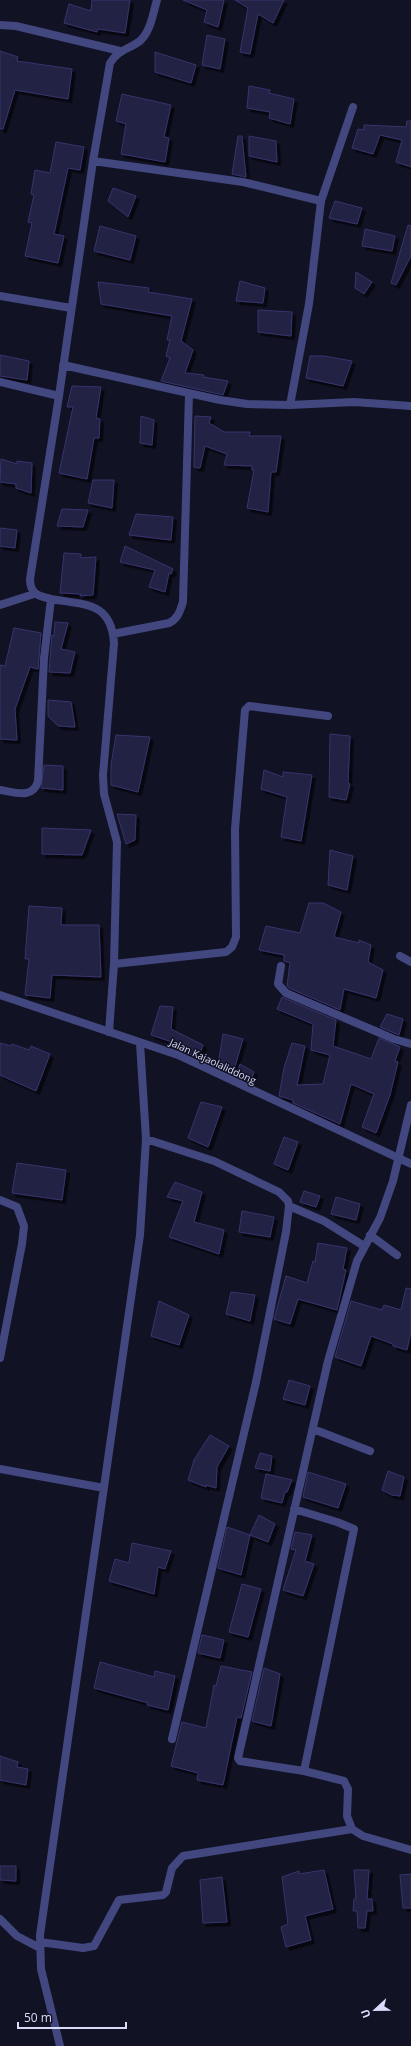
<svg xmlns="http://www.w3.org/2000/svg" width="411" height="2046" viewBox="0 0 411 2046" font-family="'Open Sans',sans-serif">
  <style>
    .building { fill: #222044; stroke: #38346d; filter: url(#shadow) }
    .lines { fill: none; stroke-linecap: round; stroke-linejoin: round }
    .minor { stroke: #42487f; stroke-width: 8 }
    .tertiary { stroke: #42487f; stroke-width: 8 }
    .labels { text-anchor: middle; stroke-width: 3; stroke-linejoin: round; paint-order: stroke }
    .street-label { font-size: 10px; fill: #dadafb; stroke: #121225 }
  </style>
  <defs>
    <filter id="shadow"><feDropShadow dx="3.5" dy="3.5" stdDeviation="0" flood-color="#0009"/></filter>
  </defs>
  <rect width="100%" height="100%" fill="#121225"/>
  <path class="building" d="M92 0H130L125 33 98 29 97 32 64 23 69 4 91 11Z
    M183 0H224L218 27 204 22 207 10Z
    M235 0H284L273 23 258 14 250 54 240 52 248 8Z
    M207 35 225 39 220 69 202 65Z
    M0 51 18 57 17 61 72 69 68 99 15 90 3 129H0Z
    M155 52 196 65 191 83 155 72Z
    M249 86 270 90 269 93 294 99 290 124 269 118 270 112 247 108Z
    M122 94 171 105 164 137 169 138 165 162 121 154 126 124 116 121Z
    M407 121H411V167L396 162 402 140 380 135 373 154 352 148 358 129 364 130V125L406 127Z
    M238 136H242L246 177 232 174Z
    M249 136 276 141 277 162 249 156Z
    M56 142 84 147 80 170 68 168 54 234 64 236 58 263 25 256 32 223 28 222 34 195 31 194 35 170 50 173Z
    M113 188 136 196 128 217 108 201Z
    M335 201 362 208 357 224 329 218Z
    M408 225 411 226V256L396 285 391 283Z
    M100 226 136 236 130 260 94 251Z
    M365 229 395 236 392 251 362 246Z
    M356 272 372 282 364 294 355 288Z
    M240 281 265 288 263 303 236 301Z
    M98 282 149 288 148 292 192 299 181 341 193 350 185 373 204 375 203 377 228 381 223 395 161 381 170 358 166 356 170 340H167L172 316 101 304Z
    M258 310 292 312 291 336 258 332Z
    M0 355 29 361 27 380 0 376Z
    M310 356H324L352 361 343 386 306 378Z
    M72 386 101 387 96 418 100 419 99 438H94L87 479 59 473 73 407H67Z
    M141 416 154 420 152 445 140 443Z
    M195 416 211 417 209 423 224 432H250L249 436H281L276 472H271L268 512 247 508 254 470H252V466L224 465 227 454 205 446 200 468 194 467Z
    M1 459 17 464V461L32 463 31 493 16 488V484L0 482Z
    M93 480H114L112 508 88 503Z
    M62 509 88 510 83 527 57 526Z
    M136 514 173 517 171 540 129 535Z
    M0 528 17 530 15 548 0 546Z
    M125 546 173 569 171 574 169 573 165 592 149 587 155 570 120 562Z
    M64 553 81 554V558L96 557 93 595 80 596 81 594 60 593Z
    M55 622 68 623 61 649 75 652 70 673 49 672 52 635 54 636Z
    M14 628 41 633 38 669 30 667 15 709 17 740 0 739V665L5 666Z
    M48 700 71 702 75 727 58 726 48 716Z
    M330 734 350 736 348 783 350 784 346 800 329 797Z
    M116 735 150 737 138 792 111 785V765Z
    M44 765 63 766V790L41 788Z
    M264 770 283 777V772L312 775 301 841 281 837 287 797 261 789Z
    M117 814 136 815 135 840 126 844Z
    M42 828 91 830 82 855 42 854Z
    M330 850 353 856 347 890 328 885Z
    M309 903H323L341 912 334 937 359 943V940L371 945 368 962 383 970 376 998 344 989 340 1010 289 988 287 986 290 963 284 961V955L259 950 266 926 300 933Z
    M29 906 62 908 61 925H99L101 977 52 975 50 998 25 995 29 959H25Z
    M282 997 336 1020 333 1046 371 1059 379 1038 400 1047 395 1061 398 1062 390 1095 376 1133 362 1127 374 1094 351 1084 340 1124 293 1103V1100L279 1096 284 1068 292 1043 305 1046 297 1085 323 1084 330 1055 311 1050 313 1024 277 1009Z
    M160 1006 173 1007 171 1029 203 1045 201 1051 196 1050 194 1056 182 1051 184 1046 151 1035Z
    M387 1014 403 1019 399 1035 380 1027Z
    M223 1034 243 1039 234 1070 218 1065Z
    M0 1043 11 1046 12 1044 29 1050 31 1046 50 1054 36 1091 0 1075Z
    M240 1064 254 1072 250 1083 236 1076Z
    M201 1102 222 1107 208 1147 188 1138Z
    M284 1137 298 1142 288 1170 274 1164Z
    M17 1163 66 1170 62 1200 12 1193Z
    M175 1182 202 1192 194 1222 224 1230 219 1254 169 1237 183 1201 167 1197Z
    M304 1191 320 1196 316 1207 300 1202Z
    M336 1197 360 1204 356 1220 331 1214Z
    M242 1211 274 1217 270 1237 239 1232Z
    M318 1243 347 1248 343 1269 346 1270 337 1310 298 1299 290 1324 274 1319 286 1276 307 1283 313 1261 315 1262Z
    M406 1288 411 1289V1331L407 1350 393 1346V1344L371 1336 361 1366 335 1357 351 1301 382 1310 384 1305 401 1310Z
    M231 1292 255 1295 250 1321 226 1314Z
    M159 1301 189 1315 179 1345 151 1336Z
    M289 1380 310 1386 305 1405 283 1399Z
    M210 1435 229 1446 217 1467 216 1488 206 1485V1487L188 1480 194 1460Z
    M260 1453 272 1456 270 1471 255 1468Z
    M388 1471 404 1477 400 1496 392 1495 382 1490Z
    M308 1472 346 1484 338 1508 303 1497Z
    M266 1474 292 1480 287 1492H285L282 1503 261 1498Z
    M259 1515 275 1524 268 1542 250 1535Z
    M227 1527 250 1535 241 1575 218 1568Z
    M295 1532 312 1535 305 1561 314 1564 303 1596 283 1590 296 1550 291 1549Z
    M132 1543 171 1551 165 1569 158 1567 154 1594 109 1581 115 1559 129 1563Z
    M242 1584 261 1589 248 1637 229 1632Z
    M202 1635 224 1640 220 1658 198 1653Z
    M100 1662 154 1677 155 1671 175 1676 168 1710 147 1705 148 1703 94 1688Z
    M221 1666 252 1672 241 1718 237 1717 223 1785 197 1780 198 1773 171 1766 182 1722 206 1728 214 1685 216 1686Z
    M264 1668 280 1674 271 1726 252 1721Z
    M0 1756 18 1762 17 1767 28 1769 26 1785 0 1780Z
    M0 1866H16V1881L0 1880Z
    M324 1870 333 1909 305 1916 311 1940 286 1947 281 1927 288 1924 282 1877 299 1871V1874Z
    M354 1870H369L367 1899H372L373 1911H367L365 1928H358L357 1911H353L354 1899H356Z
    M411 1874V1908H403L400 1875Z
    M222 1877 227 1922 203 1923 200 1880Z"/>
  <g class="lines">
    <path class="minor" d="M0 25 16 26 120 51
      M93 161 243 182 321 201
      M0 296 71 308
      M63 365 220 400 247 404 290 405 354 402 411 406
      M0 382 59 396
      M290 405 309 304 321 201 353 107
      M51 599C86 605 111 602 114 643L103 775 104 794 117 842 114 964 109 1032
      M0 605 34 594
      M113 634 169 623C178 619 180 611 183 602L189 394
      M0 790C14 792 33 800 38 781L44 658 51 599C38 596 30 594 30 579L59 396 93 161 110 63C118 50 129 49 140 41 151 31 153 13 157 0
      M400 956 411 962
      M114 964 226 952 232 947 236 937 235 829 245 710 249 706 328 716
      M281 966 278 984 286 993 394 1039 411 1044
      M411 1105 393 1181 380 1218 357 1261 328 1361 238 1758 240 1761 304 1771 344 1781 348 1789 347 1816 352 1829 363 1836 411 1850
      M146 1139 214 1161 279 1192 288 1201 289 1206 286 1232 256 1382 172 1739
      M0 1200 17 1207 24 1226 22 1244 0 1358
      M289 1206 324 1221 364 1246
      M370 1235 397 1255
      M313 1429 370 1451
      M0 1469 104 1488
      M294 1509 337 1522 354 1529 304 1771
      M0 1919 17 1936 40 1948
      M40 1942 83 1948 94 1946 119 1900 163 1895 166 1892 172 1868 183 1856 352 1829
      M60 2046 41 1969 40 1935 140 1235 146 1139 140 1043"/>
    <path class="tertiary" d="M0 995 178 1055 411 1164"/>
  </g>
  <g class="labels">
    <g class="street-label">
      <text transform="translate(213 1061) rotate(25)" y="4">Jalan Kajaolaliddong</text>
    </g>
  </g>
  <g transform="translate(375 2010) rotate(248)" stroke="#121225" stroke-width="3" paint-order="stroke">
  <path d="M0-3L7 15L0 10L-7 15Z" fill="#dadafb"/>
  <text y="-6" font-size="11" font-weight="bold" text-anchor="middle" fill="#dadafb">U</text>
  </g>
  <path d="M18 2022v6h108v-6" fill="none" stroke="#dadafb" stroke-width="2"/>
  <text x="24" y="2022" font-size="12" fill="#dadafb" stroke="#121225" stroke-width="3" paint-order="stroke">50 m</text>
</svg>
